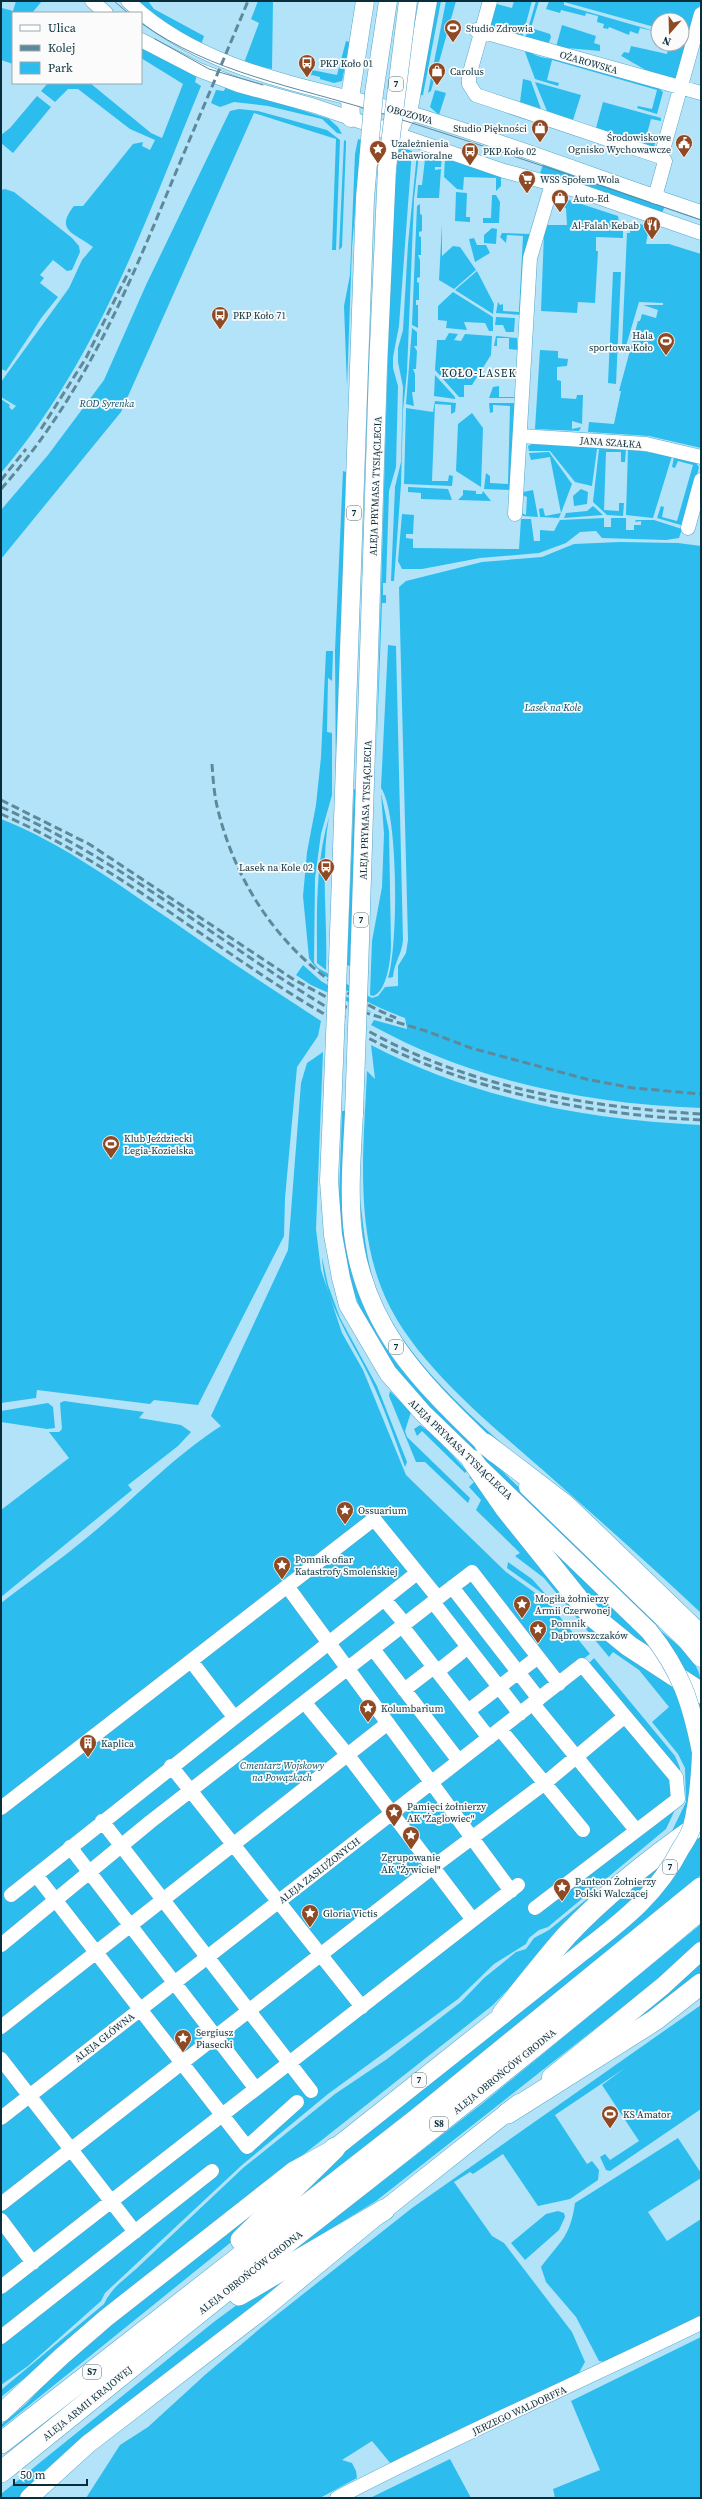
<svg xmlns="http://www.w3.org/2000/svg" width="702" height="2499" viewBox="0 0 702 2499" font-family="'Source Serif 4',serif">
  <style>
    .green { fill: #2cbdee }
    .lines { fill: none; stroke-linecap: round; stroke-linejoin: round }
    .minor-casing { stroke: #55a8ca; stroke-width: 15 }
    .major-casing { stroke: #55a8ca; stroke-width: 19 }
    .highway-casing { stroke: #55a8ca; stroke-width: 22 }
    .minor { stroke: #fff; stroke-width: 14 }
    .major { stroke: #fff; stroke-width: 18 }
    .highway { stroke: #fff; stroke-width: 21 }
    .tram { stroke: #5e899a; stroke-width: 1 }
    .rail { stroke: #5e899a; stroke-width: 3; stroke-dasharray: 8 4; stroke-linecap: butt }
    .major-bridge-casing { stroke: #55a8ca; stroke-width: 19; stroke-linecap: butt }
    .major-bridge { stroke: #fff; stroke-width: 18 }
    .labels { text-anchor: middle; stroke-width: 3.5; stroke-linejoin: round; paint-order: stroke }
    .shield { fill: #fbfbfb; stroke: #526c75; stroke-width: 1 }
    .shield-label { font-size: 9px; font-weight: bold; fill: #092e3b }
    .poi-label { font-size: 10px; fill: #092e3b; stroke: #fbfbfb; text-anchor: start }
    .street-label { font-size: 10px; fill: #092e3b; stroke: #fbfbfb }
    .park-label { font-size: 10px; font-style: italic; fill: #0c4b61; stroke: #fbfbfb }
    .neighbourhood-label { font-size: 11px; letter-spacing: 1px; fill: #092e3b; stroke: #fbfbfb }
  </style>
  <rect width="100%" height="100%" fill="#b3e3f8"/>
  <path class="green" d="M16 1H42L32 13H13V64L1 60V12L2 8 13 11Z
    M136 1H148L154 9 204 36 201 45 168 26Z
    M258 1H273L272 69 244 63 259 23 251 19Z
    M433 1H441L423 95 417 96Z
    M446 1H456L431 91 428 93Z
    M514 1H532L522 38 491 29 488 22 493 3 512 8Z
    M536 1H539L531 28 550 34 551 37 548 45 525 39Z
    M549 1H701L680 76C667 87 634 62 621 56L624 52 629 53 631 46 667 54 669 44H682V20H658V28L564 2V5L658 32 640 28 638 34 630 31 629 35 609 27 608 29 603 28 604 24 597 22 598 16 586 13 585 16 561 10 560 13 546 9Z
    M562 25 596 36 594 43 600 45V51L556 47Z
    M346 41 350 42 342 81 334 83 320 79V77L312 75 311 76 312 70 337 75Z
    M141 46 197 75 195 82 201 86C144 224 99 357 1 473V399L10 405 9 407 12 410 16 406 1 397V382L69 288 82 260 93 247C75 233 54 231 74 206H83L133 144 143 142 142 146 150 150 155 140 130 129 78 89H68L55 102 41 91 48 83H90L151 133 162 138 183 84 141 58Z
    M527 50C541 60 549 58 565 60 591 63 628 77 655 85L663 92 657 114 637 108 638 106 652 109 657 90 552 60 547 80 559 83 558 86 535 79 525 52Z
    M523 79 531 81 541 109 520 102Z
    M535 82 581 95 573 120 547 111Z
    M226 86 329 119 338 127 342 134 337 133 322 119 268 106 234 102 220 107 211 103 216 90 224 91Z
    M435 90 446 93 439 115 430 107Z
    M37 96 51 107 13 153 1 143V135L10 128Z
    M603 102 661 118V121L651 119 645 141 655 143 654 147 596 128Z
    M239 109 258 111 327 130 340 140 336 250H332L336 139 254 113 121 412 1 559V510L48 455 104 380 146 285 227 117 230 111Z
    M358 139 361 140 352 248 347 386 344 306 350 275 355 154Z
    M344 140 346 141V145L342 247 339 250Z
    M399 147 412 151 399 326 393 357V368L398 386 396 467 389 491 386 583H383V595H386V603H382L376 762 392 213Z
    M417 153 419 154 414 199 407 372 403 410 401 484 394 581H391L395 487 401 462 403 387 398 362V348L403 330 408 244Z
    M422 155 442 157 441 167H435V170L441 169 439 198H417L418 185H422L425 159H421Z
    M445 158 501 177V186L496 191V178L464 177 463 190 457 189 444 177Z
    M544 162 665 206 662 213 539 176Z
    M5 189 14 192 72 238 79 246 80 252 72 270 67 271 53 260 40 275 44 278 40 283 58 297 42 317 6 371 1 369V190Z
    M456 192 467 193 466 217H470V222L455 221Z
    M492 195H496L500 202 499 223H483V218H491Z
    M560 197 618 216 620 228H623V238L596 237V251H598L595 303 578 302 577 313 541 311 544 233 547 225H567L566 208 554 205 556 199Z
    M420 204V214L422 215V231L419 232V236L421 237V255H418L420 260V277L417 278V282L419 283V300H416V305H418V328L412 325 417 206Z
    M442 224V256L453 246 460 247 476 270 454 289 439 280Z
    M640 224 649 227 646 244H669L701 254V448L649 436 588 432 589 422 614 424 621 391H619L638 321H640L642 314 656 318 658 310 643 305H663V303L639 302 626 346H622L627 233H630V229H635Z
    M492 228 497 229 496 244 484 243V235Z
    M502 233 530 234 522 315 496 313 498 302 500 305 503 304V311L519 312 523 236 507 235 506 243 500 237Z
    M474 238 477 245H486L490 253 475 262 469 239Z
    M477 271 494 304 493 314 455 290Z
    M613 272H621L616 384 608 383Z
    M453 292 493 317V331H489L485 323 464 322 467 330 446 328 447 321 438 320V306Z
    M496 317 515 318 514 332H506L503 325H495Z
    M412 328 417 332V346H414L417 351 416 369H413L415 374V392H412L414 406 406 404Z
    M449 333 458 334 454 340 461 341 465 334 492 336 491 355 472 385H464V397H459L435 370 437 340H445Z
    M496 336 517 338V346L520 347 518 398H489L493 387 499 386V397H516L518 350 509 349V338H497V346H494Z
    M540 350 558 351V358L568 359 567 366 557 367V380L561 381V398L576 399 577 395H583L582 424 572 421V429L581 427 579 431 535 429Z
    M435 375 455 397V399L434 396Z
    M435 401 456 403 455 412 451 414V405L435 404 432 481H448L449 475 453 476 452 486 404 484 406 408 433 412Z
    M489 403H514L516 405 512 490 484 489 486 473 490 476V483L508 484 510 406 493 405V412L490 413Z
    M472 413 483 428 481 487 456 471 458 424Z
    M532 444 626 449 625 462H621V452H606L604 510 619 511V503H624L623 516 607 515 593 502 599 449H597L592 486 575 482 550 451H529L528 446Z
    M628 449 672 456 653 518 626 515Z
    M549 452 572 484 561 513 559 518 540 517 539 509 543 508 545 516 561 513 550 457 531 460 529 453Z
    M674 457 696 463 699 467 684 526 657 518 661 506 664 507 662 517 677 521 693 465 678 461 675 468 672 467Z
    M343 471 346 472 336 792 335 651Z
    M408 487 448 489 452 500 421 499V493L408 492Z
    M581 489 588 492 587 504 574 506 573 496Z
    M463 490 476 491V494H482L483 491 491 501 458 500 463 495Z
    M533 490 538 517 523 516 521 513 526 515 527 497 522 495 523 492Z
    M593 506 603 515 564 518 566 513 587 511Z
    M402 514 414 515 413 534H406V538L413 539V548L519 549 521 519H531L534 541H540V530L554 531 560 520 604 518V527H611V518H626V530H634V525H641V521L635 522 636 520H654L682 529 679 538 666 540 602 538 596 531 580 532 566 543 539 553 480 558 422 569H402L398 561Z
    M620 542 678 543 701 546V1108C586 1104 473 1081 371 1025L374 1020 407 1029 405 1018C378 1008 323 983 309 958L303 896 307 852 316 805 321 757 326 651H333L332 681 328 678 327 732 332 733V795L321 834 315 878 314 963 318 968 372 998 378 996 385 987 398 986V966L406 953 408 940 399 587 406 581 482 562 542 557 574 544Z
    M388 645 396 646 403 940C402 954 394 963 393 977L388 978C398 948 399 813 381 788Z
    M354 789 357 790 350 966 347 965Z
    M381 793 389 831 391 945C391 958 387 992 373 996L370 995 372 941 382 887 384 834Z
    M329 817C320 868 328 919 326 970L317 963C317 914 315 865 329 817Z
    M1 819C64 844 119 885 175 923 223 957 272 989 321 1021L318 1036 297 1067 285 1198 284 1236 198 1405 154 1400 150 1404 37 1390 36 1398 1 1403Z
    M303 965 321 981 373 1013 311 985 296 975Z
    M371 1045C473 1098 586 1120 701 1125V1613C653 1568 604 1524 554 1480 496 1428 409 1362 381 1287 355 1220 364 1141 367 1071L375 1079Z
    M323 1052 316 1229 321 1270 342 1333 363 1370 406 1475 506 1572 548 1602 590 1654 583 1659 588 1664 594 1658 675 1756 680 1768V1799L666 1829 548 1927 539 1930 529 1938 526 1944 494 1964 458 1999 328 2094 242 2165 105 2293 101 2301 28 2366 1 2385V1603C35 1577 70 1553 102 1525 142 1491 176 1455 221 1426L211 1416 288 1250 301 1083 307 1063Z
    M342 1111H345C341 1228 337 1303 423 1394L658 1623 655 1626C672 1641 701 1659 701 1684L688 1675 655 1626 420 1398 385 1355 364 1319 355 1295 342 1247 339 1197Z
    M360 1199C364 1229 366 1262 377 1291 408 1371 497 1437 559 1494 486 1433 393 1366 368 1268 363 1245 361 1222 360 1199Z
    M322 1257 328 1285 340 1318 377 1386 407 1462 405 1467C394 1437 384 1407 370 1378 351 1338 324 1303 322 1257Z
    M390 1391 411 1412 405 1431 407 1437 470 1498 468 1503 425 1462H416L389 1396Z
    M64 1401 144 1412 139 1418 181 1425 191 1432 178 1446 128 1485 132 1490 1 1597V1510L69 1458 49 1432H59L62 1429 60 1403Z
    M48 1403 53 1407 55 1428 47 1429 1 1422V1411Z
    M420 1425 435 1436 467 1471 465 1473 422 1431 417 1436 414 1429Z
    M471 1475 646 1669 701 1704V1814L672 1831 686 1802 685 1768 678 1754 652 1722 669 1707 639 1670 613 1652 609 1657 544 1578 515 1556 520 1553 476 1510 481 1500 469 1487 474 1482 469 1477Z
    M513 1508 643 1636 652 1648V1652L597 1610Z
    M508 1562 532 1579 549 1598 507 1568Z
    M701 1832V1875L506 2035 280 2213 315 2177 537 1978 598 1913Z
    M620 1872 493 2005 275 2177 1 2397V2390L104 2304C112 2287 123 2281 136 2269L243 2168 335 2094 387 2059 461 2002 484 1978 516 1952 526 1949 534 1938 549 1930Z
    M701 1924V1976L642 2021H605L376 2201 285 2257 483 2103Z
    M701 2005V2109L610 2171 606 2170 600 2157 605 2154 610 2160 639 2141 602 2085 625 2068 555 2115 587 2164 592 2161 599 2170 598 2180 570 2199 538 2206 503 2154 473 2174 470 2172 454 2182 492 2236 504 2243 572 2332 585 2362 576 2378 391 2464 372 2441 342 2460 352 2463 356 2471 357 2478 320 2498H86L120 2445 148 2427 206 2374 269 2321 412 2208Z
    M678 2138 701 2173V2178L648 2212 667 2241 701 2219V2316L605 2362 599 2361 576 2317 546 2282 541 2267C560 2241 570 2238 575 2203Z
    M278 2192 240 2235 1 2428V2425L26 2404 78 2349Z
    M558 2211 564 2213 565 2217 559 2230 525 2260 511 2243 546 2214Z
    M305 2265 153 2385 21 2498H1V2494L215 2321 260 2288Z
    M701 2337V2498H555L553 2489 600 2470 571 2401Z
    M450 2459 471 2498H370Z"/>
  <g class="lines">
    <defs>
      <path id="minor" d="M92 1 106 13
        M128 1C207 77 323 87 423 117 517 146 608 181 701 212
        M490 1 469 76V84L476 95 661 157
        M476 30 701 93
        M141 40 199 70 238 85 315 106 504 171 583 192 701 233
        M655 197 665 161 661 157 701 14
        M520 436 646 444 701 457
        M515 514 530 258 552 184
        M688 528 701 480
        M287 1586 511 1891
        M452 1587 539 1699
        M438 1598 472 1572 559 1684
        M384 1599 405 1624
        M402 1626 489 1738
        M373 1649 459 1761
        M191 1661 234 1717
        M438 1671 468 1647
        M404 1690 434 1667
        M305 1703 350 1758 473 1920
        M533 1704 636 1830
        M468 1711 538 1657
        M500 1729 583 1830
        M171 1766 362 2007
        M1 1808 374 1519 438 1598 433 1602 520 1714
        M102 1821 311 2091
        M70 1847 256 2089
        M36 1875 247 2147 297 2102
        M11 1895 417 1573
        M1 1945 150 1822 433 1602
        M1 2027 388 1723
        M1 2059 135 2232
        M1 2118 582 1665 676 1777 678 1799 535 1908
        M1 2204 433 1867 545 1783 624 1717
        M1 2220 33 2263
        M1 2287 518 1885
        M1 2337 212 2171
        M337 2498C456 2436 580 2382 701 2323"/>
      <path id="major" d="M351 118 350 97 365 1
        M384 129 400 126 408 113 428 1
        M338 962 365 198 368 163
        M359 972 378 368 387 168
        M332 1110 329 1181 333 1235 341 1278 348 1305 388 1373 423 1413 649 1631
        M354 1113C352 1150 349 1188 352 1225 362 1329 424 1385 494 1453
        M528 1487 687 1641 701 1658
        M551 2077 663 1986 701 1951
        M1 2413 62 2356 106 2318 293 2171 335 2148 586 1949
        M29 2498 88 2444 265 2308 384 2210 519 2103"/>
      <path id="highway" d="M485 1444 565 1505 701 1636
        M472 1460 506 1509 591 1615 629 1646 701 1693
        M503 2013C524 1987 545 1960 567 1935 606 1894 650 1859 696 1827
        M508 2113 655 2020 701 1984
        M241 2240 335 2148
        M239 2295 384 2210
        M1 2443 417 2119 701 1888
        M1 2472C96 2396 191 2318 286 2243 426 2134 565 2024 701 1909"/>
    </defs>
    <use href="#minor" class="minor-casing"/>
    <use href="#major" class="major-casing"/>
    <use href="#highway" class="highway-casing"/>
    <use href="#minor" class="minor"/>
    <use href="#major" class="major"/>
    <use href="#highway" class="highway"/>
    <path class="tram" d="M114 1 128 13
      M141 23C211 73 297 87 377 112 486 146 593 183 701 220
      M155 39 209 69 263 85"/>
    <path class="rail" d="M41 429 86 358 130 269
      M1 480 26 449
      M1 489C78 403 123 301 166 196 193 131 221 66 248 1
      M212 764C213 778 214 793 217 806 240 904 304 980 396 1018
      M1 800 89 844 293 979 343 1006 426 1031 471 1048 586 1079 633 1088 701 1094
      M1 807C131 864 245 964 370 1032 472 1088 587 1107 701 1114
      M1 814C134 872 241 974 370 1039 474 1092 586 1114 701 1120"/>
    <defs>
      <path id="major-bridge" d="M368 163 374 93 388 1
        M387 168 408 1
        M332 1110 338 962
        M354 1113 359 972
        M649 1631C681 1671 691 1702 701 1752
        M586 1949C625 1919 658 1893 681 1848 685 1842 690 1834 692 1827 698 1803 700 1779 701 1754"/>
    </defs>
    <use href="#major-bridge" class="major-bridge-casing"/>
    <use href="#major-bridge" class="major-bridge"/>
  </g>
  <defs>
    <symbol id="stadium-pin" viewBox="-11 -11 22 30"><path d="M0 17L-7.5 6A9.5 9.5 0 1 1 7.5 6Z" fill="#8f4923" stroke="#fbfbfb"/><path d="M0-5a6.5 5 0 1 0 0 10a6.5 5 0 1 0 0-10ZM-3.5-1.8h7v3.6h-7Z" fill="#fff"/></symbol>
    <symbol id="bus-pin" viewBox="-11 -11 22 30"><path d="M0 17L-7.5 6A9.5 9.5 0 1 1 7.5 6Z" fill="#8f4923" stroke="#fbfbfb"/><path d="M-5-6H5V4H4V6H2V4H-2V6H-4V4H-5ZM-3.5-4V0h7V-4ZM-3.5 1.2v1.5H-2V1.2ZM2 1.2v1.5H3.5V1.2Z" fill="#fff"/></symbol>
    <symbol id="shop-pin" viewBox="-11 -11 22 30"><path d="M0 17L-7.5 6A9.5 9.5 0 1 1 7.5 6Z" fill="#8f4923" stroke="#fbfbfb"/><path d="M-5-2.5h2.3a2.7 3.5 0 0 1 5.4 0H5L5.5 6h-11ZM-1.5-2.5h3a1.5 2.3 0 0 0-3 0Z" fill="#fff"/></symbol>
    <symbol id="civic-pin" viewBox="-11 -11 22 30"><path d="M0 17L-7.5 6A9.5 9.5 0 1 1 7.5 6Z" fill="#8f4923" stroke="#fbfbfb"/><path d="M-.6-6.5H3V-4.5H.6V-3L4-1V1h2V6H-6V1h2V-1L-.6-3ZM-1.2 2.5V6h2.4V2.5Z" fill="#fff"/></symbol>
    <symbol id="sight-pin" viewBox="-11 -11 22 30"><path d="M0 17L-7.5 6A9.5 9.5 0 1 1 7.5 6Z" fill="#8f4923" stroke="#fbfbfb"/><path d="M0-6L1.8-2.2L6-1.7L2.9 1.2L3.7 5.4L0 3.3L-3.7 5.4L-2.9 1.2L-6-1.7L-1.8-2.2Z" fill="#fff"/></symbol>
    <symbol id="supermarket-pin" viewBox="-11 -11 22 30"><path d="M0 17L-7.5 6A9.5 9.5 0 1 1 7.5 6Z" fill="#8f4923" stroke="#fbfbfb"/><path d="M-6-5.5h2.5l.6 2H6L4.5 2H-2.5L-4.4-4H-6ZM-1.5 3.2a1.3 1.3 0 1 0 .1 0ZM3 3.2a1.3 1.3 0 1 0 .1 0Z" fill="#fff"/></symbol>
    <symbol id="restaurant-pin" viewBox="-11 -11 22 30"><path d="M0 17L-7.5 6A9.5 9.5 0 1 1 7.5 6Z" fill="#8f4923" stroke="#fbfbfb"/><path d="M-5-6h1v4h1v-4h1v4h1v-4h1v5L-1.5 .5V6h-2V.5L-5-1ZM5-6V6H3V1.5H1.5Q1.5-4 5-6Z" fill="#fff"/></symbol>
    <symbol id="building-pin" viewBox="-11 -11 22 30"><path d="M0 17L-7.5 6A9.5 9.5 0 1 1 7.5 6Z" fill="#8f4923" stroke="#fbfbfb"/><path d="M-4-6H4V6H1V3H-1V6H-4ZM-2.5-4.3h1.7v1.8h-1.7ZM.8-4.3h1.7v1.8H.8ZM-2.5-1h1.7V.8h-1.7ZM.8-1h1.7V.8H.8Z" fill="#fff"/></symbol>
  </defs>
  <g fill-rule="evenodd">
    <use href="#stadium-pin" x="443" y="18" width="20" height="27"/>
    <use href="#bus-pin" x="297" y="53" width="20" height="27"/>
    <use href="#shop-pin" x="427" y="61" width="20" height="27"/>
    <use href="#shop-pin" x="530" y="118" width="20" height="27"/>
    <use href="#civic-pin" x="674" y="133" width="20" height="27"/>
    <use href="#sight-pin" x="368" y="139" width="20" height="27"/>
    <use href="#bus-pin" x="460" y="141" width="20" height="27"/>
    <use href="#supermarket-pin" x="517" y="169" width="20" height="27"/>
    <use href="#shop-pin" x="550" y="188" width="20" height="27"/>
    <use href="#restaurant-pin" x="642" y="215" width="20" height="27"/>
    <use href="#bus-pin" x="210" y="305" width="20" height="27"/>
    <use href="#stadium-pin" x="656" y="331" width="20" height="27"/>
    <use href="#bus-pin" x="316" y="857" width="20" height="27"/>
    <use href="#stadium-pin" x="101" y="1134" width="20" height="27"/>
    <use href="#sight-pin" x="335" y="1500" width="20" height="27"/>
    <use href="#sight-pin" x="272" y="1555" width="20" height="27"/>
    <use href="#sight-pin" x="512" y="1594" width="20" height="27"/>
    <use href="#sight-pin" x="528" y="1619" width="20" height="27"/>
    <use href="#sight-pin" x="358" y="1698" width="20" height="27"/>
    <use href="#building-pin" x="78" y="1733" width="20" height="27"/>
    <use href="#sight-pin" x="384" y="1802" width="20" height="27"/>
    <use href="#sight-pin" x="401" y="1825" width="20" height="27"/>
    <use href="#sight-pin" x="552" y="1877" width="20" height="27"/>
    <use href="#sight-pin" x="300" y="1903" width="20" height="27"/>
    <use href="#sight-pin" x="173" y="2028" width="20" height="27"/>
    <use href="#stadium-pin" x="600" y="2104" width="20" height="27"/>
  </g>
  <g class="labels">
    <g class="shield">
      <rect x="389" y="77" width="14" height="14" rx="3"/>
      <rect x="347" y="506" width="14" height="14" rx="3"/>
      <rect x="354" y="913" width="14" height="14" rx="3"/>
      <rect x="389" y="1340" width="14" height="14" rx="3"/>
      <rect x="663" y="1860" width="14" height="14" rx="3"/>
      <rect x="412" y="2073" width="14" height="14" rx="3"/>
      <rect x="430" y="2117" width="18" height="14" rx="3"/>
      <rect x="83" y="2365" width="18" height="14" rx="3"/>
    </g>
    <g class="shield-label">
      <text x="396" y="87">7</text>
      <text x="354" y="516">7</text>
      <text x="361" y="923">7</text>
      <text x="396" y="1350">7</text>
      <text x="670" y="1870">7</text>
      <text x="419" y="2083">7</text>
      <text x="439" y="2127">S8</text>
      <text x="92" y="2375">S7</text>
    </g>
    <g class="poi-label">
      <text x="466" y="32">Studio Zdrowia</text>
      <text x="320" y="67">PKP Koło 01</text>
      <text x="450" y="75">Carolus</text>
      <text x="527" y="132" text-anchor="end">Studio Piękności</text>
      <text x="671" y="141" text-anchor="end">Środowiskowe<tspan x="671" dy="12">Ognisko Wychowawcze</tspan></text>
      <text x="391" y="147">Uzależnienia<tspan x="391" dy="12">Behawioralne</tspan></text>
      <text x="483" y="155">PKP Koło 02</text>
      <text x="540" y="183">WSS Społem Wola</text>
      <text x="573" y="202">Auto-Ed</text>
      <text x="639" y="229" text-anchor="end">Al-Falah Kebab</text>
      <text x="233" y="319">PKP Koło 71</text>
      <text x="653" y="339" text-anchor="end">Hala<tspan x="653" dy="12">sportowa Koło</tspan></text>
      <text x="313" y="871" text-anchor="end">Lasek na Kole 02</text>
      <text x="124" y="1142">Klub Jeździecki<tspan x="124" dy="12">Legia-Kozielska</tspan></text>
      <text x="358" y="1514">Ossuarium</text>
      <text x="295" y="1563">Pomnik ofiar<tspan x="295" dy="12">Katastrofy Smoleńskiej</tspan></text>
      <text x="535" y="1602">Mogiła żołnierzy<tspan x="535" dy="12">Armii Czerwonej</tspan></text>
      <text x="551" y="1627">Pomnik<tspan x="551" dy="12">Dąbrowszczaków</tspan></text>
      <text x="381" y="1712">Kolumbarium</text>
      <text x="101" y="1747">Kaplica</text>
      <text x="407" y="1810">Pamięci żołnierzy<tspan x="407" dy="12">AK "Żaglowiec"</tspan></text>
      <text x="411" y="1861" text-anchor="middle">Zgrupowanie<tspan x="411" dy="12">AK "Żywiciel"</tspan></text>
      <text x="575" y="1885">Panteon Żołnierzy<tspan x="575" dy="12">Polski Walczącej</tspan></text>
      <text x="323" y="1917">Gloria Victis</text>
      <text x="196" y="2036">Sergiusz<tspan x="196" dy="12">Piasecki</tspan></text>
      <text x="623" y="2118">KS Amator</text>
    </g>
    <g class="street-label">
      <text transform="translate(589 62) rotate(16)" y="4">OŻAROWSKA</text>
      <text transform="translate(410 114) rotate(16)" y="4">OBOZOWA</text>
      <text transform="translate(611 442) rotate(4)" y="4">JANA SZAŁKA</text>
      <text transform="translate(375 486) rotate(-88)" y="4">ALEJA PRYMASA TYSIĄCLECIA</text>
      <text transform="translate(365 810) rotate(-88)" y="4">ALEJA PRYMASA TYSIĄCLECIA</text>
      <text transform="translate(461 1449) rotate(44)" y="4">ALEJA PRYMASA TYSIĄCLECIA</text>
      <text transform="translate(319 1870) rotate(-38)" y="4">ALEJA ZASŁUŻONYCH</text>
      <text transform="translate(104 2037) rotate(-38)" y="4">ALEJA GŁÓWNA</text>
      <text transform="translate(504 2071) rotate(-39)" y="4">ALEJA OBROŃCÓW GRODNA</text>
      <text transform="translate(250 2272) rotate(-38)" y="4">ALEJA OBROŃCÓW GRODNA</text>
      <text transform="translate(87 2403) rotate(-39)" y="4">ALEJA ARMII KRAJOWEJ</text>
      <text transform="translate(519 2410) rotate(-25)" y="4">JERZEGO WALDORFFA</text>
    </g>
    <g class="park-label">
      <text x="107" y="407">ROD Syrenka</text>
      <text x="553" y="711">Lasek na Kole</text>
      <text x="282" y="1769">Cmentarz Wojskowy<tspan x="282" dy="12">na Powązkach</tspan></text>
    </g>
    <g class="neighbourhood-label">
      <text x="479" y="377">KOŁO-LASEK</text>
    </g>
  </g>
  <rect width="702" height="2499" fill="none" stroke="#092e3b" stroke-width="4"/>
  <rect x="12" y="12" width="130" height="72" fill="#fbfbfb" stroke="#9aa9ae"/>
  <rect x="20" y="25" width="20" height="6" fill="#ffffff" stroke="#9aa9ae"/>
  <text x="48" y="32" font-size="12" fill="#092e3b">Ulica</text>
  <rect x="20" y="45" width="20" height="6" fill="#5e899a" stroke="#9aa9ae"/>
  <text x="48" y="52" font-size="12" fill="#092e3b">Kolej</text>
  <rect x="20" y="62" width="20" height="12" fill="#2cbdee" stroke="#9aa9ae"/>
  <text x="48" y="72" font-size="12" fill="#092e3b">Park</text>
  <g transform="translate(670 32) rotate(200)"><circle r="19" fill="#fbfbfb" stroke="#9aa9ae"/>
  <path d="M0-3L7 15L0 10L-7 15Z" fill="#8f4923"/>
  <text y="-6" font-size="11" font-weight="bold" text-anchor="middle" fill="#092e3b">N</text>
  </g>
  <path d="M14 2479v6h73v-6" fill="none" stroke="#092e3b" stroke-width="2"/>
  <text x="20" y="2479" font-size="12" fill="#092e3b" stroke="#fbfbfb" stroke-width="3" paint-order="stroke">50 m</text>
</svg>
